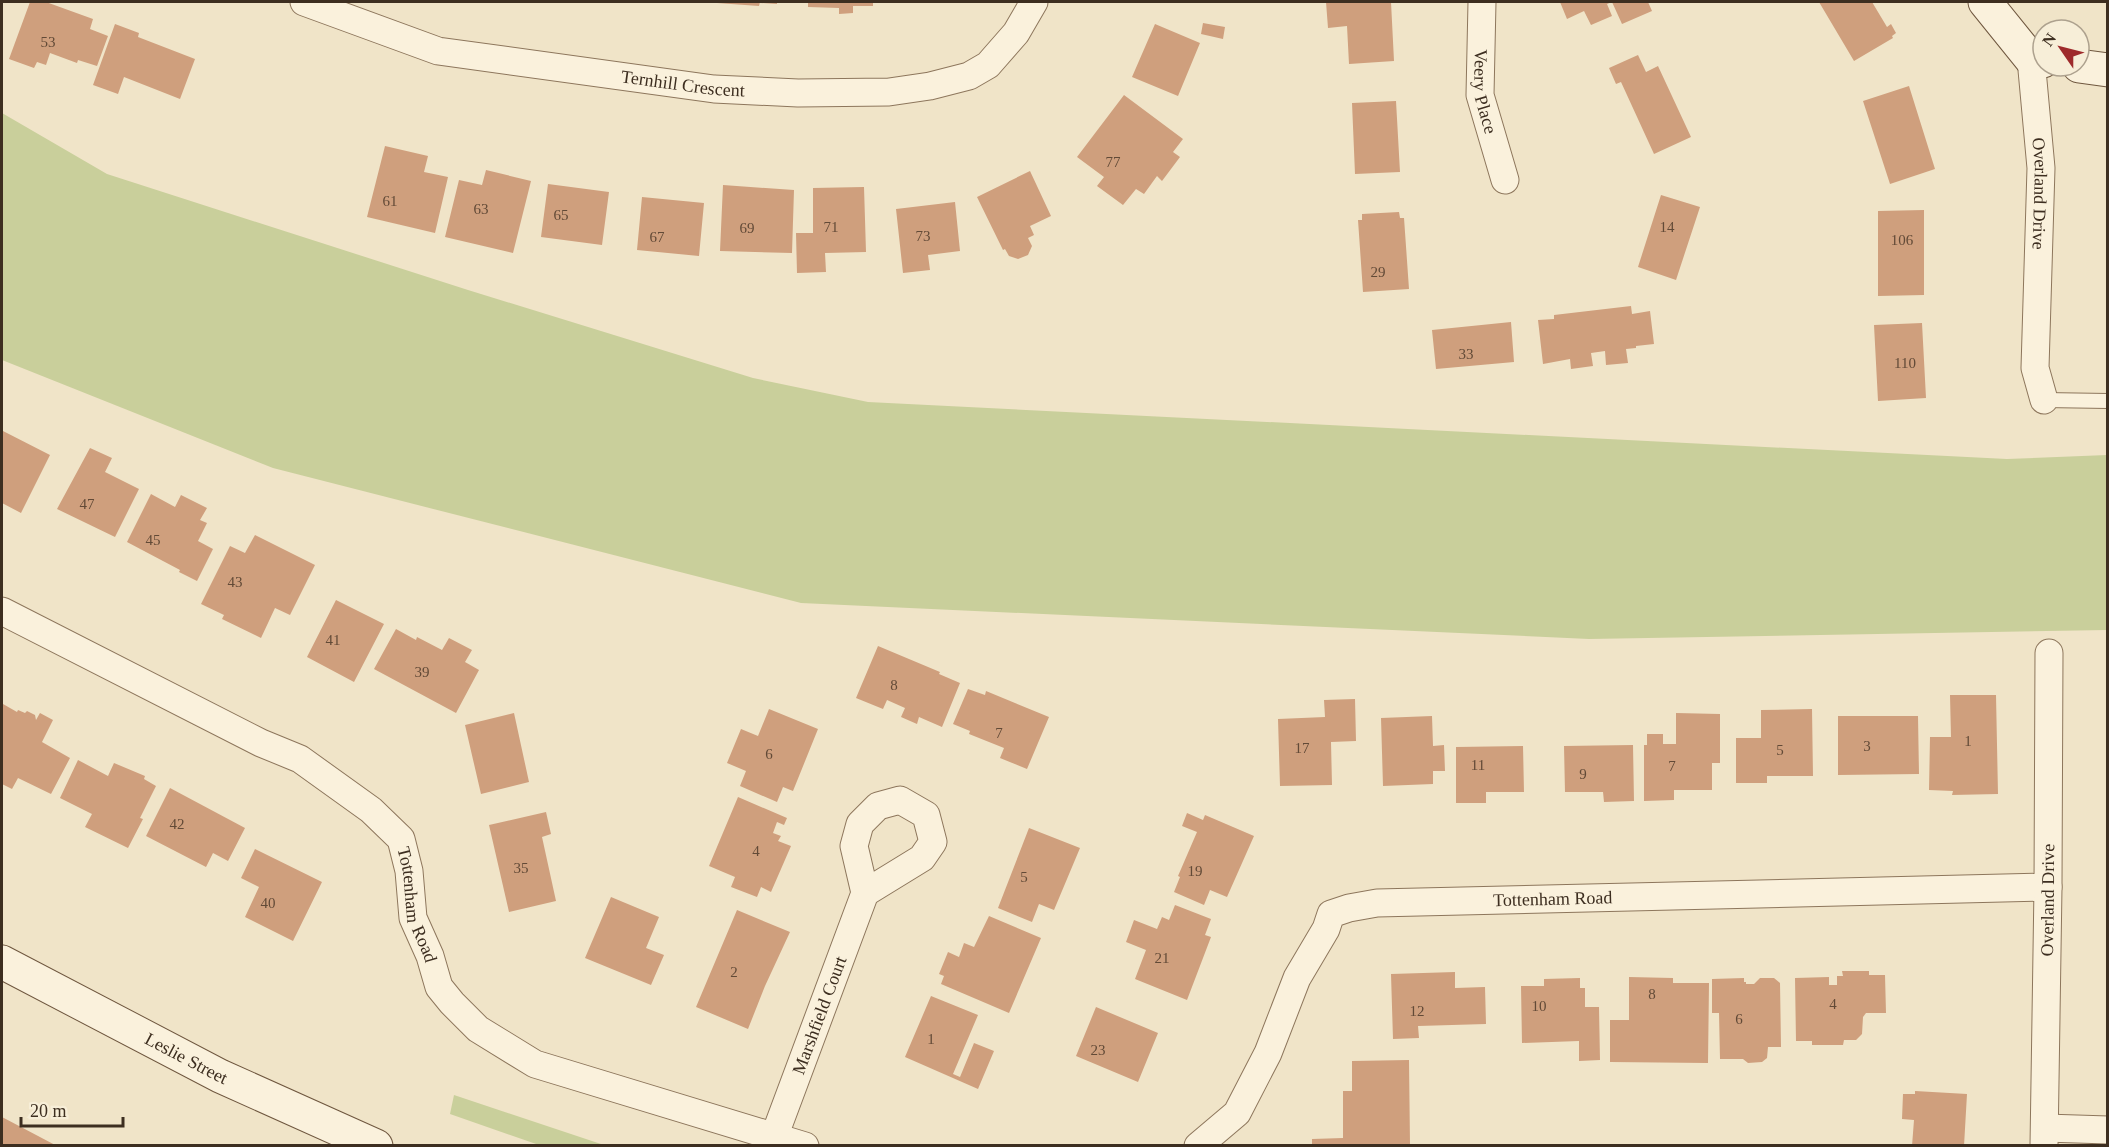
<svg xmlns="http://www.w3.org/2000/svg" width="2109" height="1147" viewBox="0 0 2109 1147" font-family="'Times New Roman',serif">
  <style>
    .green { fill: #c9cf9b }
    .building { fill: #cf9f7d }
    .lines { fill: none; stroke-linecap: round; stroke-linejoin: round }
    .lane-casing { stroke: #8d765c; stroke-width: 16 }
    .street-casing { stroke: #8d765c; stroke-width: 29 }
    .secondary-casing { stroke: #6f573f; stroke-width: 35 }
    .lane { stroke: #faf1dc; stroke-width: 14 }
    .street { stroke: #faf1dc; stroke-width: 27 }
    .secondary { stroke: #faf1dc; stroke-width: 33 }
    .labels { text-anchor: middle; stroke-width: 4.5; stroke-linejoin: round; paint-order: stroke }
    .number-label { font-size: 15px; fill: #624a37 }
    .street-label { font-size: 18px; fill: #3d2e20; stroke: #f7eed8 }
  </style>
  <rect width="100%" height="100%" fill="#f0e4c8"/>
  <path class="green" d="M2 113 107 174 468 290 753 378 868 402 2007 459 2107 455V630L1589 639 801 603 273 468 2 360Z
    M454 1095 604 1145H539L450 1114Z"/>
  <path class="building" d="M30 2H46L93 19 90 29 108 36 97 66 78 60 77 63 50 53 46 65 37 62 34 68 9 59Z
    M717 2H760L759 6 717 3Z
    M760 2H777V4L760 3Z
    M808 2H873V6H853V13L839 14V8L808 7Z
    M1326 2H1391L1394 61 1349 64 1347 26 1328 28Z
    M1560 2H1648L1652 11 1622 24 1612 2 1607 4 1612 16 1591 25 1584 11 1567 19Z
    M1819 2H1872L1887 27 1891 24 1896 33 1892 36 1893 38 1854 61Z
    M1203 23 1225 27 1223 39 1201 34Z
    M115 24 139 33 138 37 195 59 180 99 124 77 118 94 93 85Z
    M1155 24 1200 43 1178 96 1132 77Z
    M1638 55 1646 72 1658 66 1691 137 1654 154 1621 82 1616 84 1609 68Z
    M1909 86 1935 169 1890 184 1863 101Z
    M1124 95 1183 139 1173 152 1180 157 1162 181 1157 176 1144 194 1136 189 1123 205 1097 186 1104 177 1077 157Z
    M1396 101 1400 172 1355 174 1352 103Z
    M385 146 428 156 424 172 448 177 435 233 367 217Z
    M486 170 531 181 513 253 445 237 459 180 482 185Z
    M1030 171 1051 216 1030 226 1034 235 1028 238 1032 246 1028 255 1018 259 1009 256 1005 249 1003 250 977 197Z
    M548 184 609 192 602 245 541 237Z
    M723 185 794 190 792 253 720 251Z
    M864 187 866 252 825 253 826 272 797 273 796 233H813V188Z
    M1661 195 1700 207 1676 280 1638 267Z
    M642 197 704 203 699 256 637 250Z
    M955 202 960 251 928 255 930 270 903 273 896 209Z
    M1924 210V295L1878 296V211Z
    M1399 212 1400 218H1404L1409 289 1363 292 1358 220H1362V214Z
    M1631 306 1632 314 1650 311 1654 344 1636 346V348L1626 349 1628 363 1606 365 1605 351 1591 353 1593 366 1571 369 1570 359 1543 364 1538 320 1554 319V315Z
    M1511 322 1514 362 1436 369 1432 330Z
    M1922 323 1926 398 1878 401 1874 325Z
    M3 431 50 455 21 513 2 503Z
    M90 448 112 458 105 472 139 489 115 537 57 509Z
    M151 494 175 507 181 495 207 508 200 520 207 523 198 541 213 549 197 581 179 572 180 570 127 542Z
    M255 535 315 565 290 615 275 608 261 638 222 619 224 615 201 604 230 546 245 553Z
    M336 600 384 624 354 682 307 657Z
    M396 629 416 640 417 637 442 650 449 638 472 650 465 662 479 670 456 713 374 669Z
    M878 646 940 672 939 674 960 683 942 727 919 717 917 724 901 717 905 708 887 700 883 709 856 698Z
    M968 689 985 695 986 691 1049 717 1027 769 1000 758 1004 748 969 734 970 731 953 724Z
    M1950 695H1996L1998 794 1952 795 1953 791 1929 790 1930 737H1951Z
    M1355 699 1356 741 1331 742 1332 785 1280 786 1278 719 1325 717 1324 700Z
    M3 704 17 712 18 710 25 713 27 711 35 715 36 720 40 713 53 720 42 742 70 758 51 794 18 778 12 789 2 784Z
    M769 709 818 729 793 791 783 787 777 802 740 786 746 771 727 763 741 729 758 736Z
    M1812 709 1813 776H1767V783H1736V738H1761V710Z
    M514 713 529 782 481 794 465 725Z
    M1676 713 1720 714V763H1712V790H1674V800L1644 801V745H1647V734H1663V744H1676Z
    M1432 716 1433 746 1444 745 1445 771H1433V784L1383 786 1381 718Z
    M1838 716H1918L1919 774 1838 775Z
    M1633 745 1634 801 1604 802 1603 792H1565L1564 746Z
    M1523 746 1524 792H1486V803H1456V747Z
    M78 760 108 776 114 763 145 776 144 779 156 786 140 818 143 819 128 848 85 827 92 814 60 798Z
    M170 788 245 828 228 861 213 853 206 867 146 836Z
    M738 797 787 818 784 825 777 822 773 833 781 836 778 841 791 846 771 892 761 887 757 897 731 887 735 877 709 866Z
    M546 812 551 834 542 837 556 901 509 912 489 825Z
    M1187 813 1203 820 1205 815 1254 836 1227 897 1210 890 1204 905 1174 892 1180 877 1178 876 1197 832 1182 826Z
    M1029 828 1080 848 1054 910 1039 904 1032 922 998 908Z
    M255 849 322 882 293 941 245 917 259 887 241 878Z
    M611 897 659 917 646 948 664 955 651 985 585 958Z
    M1175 905 1211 919 1205 935 1211 937 1187 1000 1135 979 1146 950 1126 942 1134 920 1157 929 1162 917 1169 920Z
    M737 910 790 932 765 986 748 1029 696 1007Z
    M989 916 1041 938 1009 1013 941 984 944 976 939 974 948 952 959 957 964 943 974 947Z
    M1842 971H1869V975H1885L1886 1013H1866L1863 1017 1862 1034 1856 1040H1844L1843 1045H1812V1041H1796L1795 978 1829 977V985H1837V976H1843Z
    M1455 972V988L1485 987 1486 1024 1418 1026 1419 1038 1393 1039 1391 974Z
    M1629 977 1673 978V983H1709L1708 1063 1610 1062V1020H1629Z
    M1580 978V988H1585V1007H1599L1600 1060 1579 1061V1041L1522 1043 1521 986H1544V979Z
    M1744 978V982H1746V984H1754L1760 978H1774L1780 983 1781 1047H1768L1767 1058 1762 1062 1748 1063 1743 1059H1720L1719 1013H1712V979Z
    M931 996 978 1015 953 1074 960 1077 974 1043 994 1051 978 1089 905 1057Z
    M1096 1007 1158 1033 1138 1082 1076 1056Z
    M1409 1060 1410 1145 1312 1146V1139L1343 1138V1091H1352V1061Z
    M1915 1091 1967 1094 1964 1146H1912L1914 1120 1902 1119 1903 1094H1915Z
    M2 1117 57 1146H2Z"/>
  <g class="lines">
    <defs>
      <path id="lane" d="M2044 400 2108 401"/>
      <g id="street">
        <path id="s1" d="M304 2 438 51 714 89 798 93 889 92 930 86 969 76 988 65 1016 33 1034 2"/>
        <path id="s2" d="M1482 2 1480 95 1505 180"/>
        <path id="s3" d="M2031 59 2041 168 2035 368 2044 400"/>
        <path id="s4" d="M2 611 261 743 300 759 371 810 401 839 409 871 413 918 430 956 439 987 452 1003 478 1029 535 1064 805 1146"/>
        <path d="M2045 1128 2108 1130"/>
        <path id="s5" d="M774 1137 865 893 922 858 933 842 926 815 900 800 878 806 860 824 854 846 865 893"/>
        <path id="s6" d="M1198 1146 1237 1113 1268 1053 1297 978 1326 929 1331 914 1349 908 1377 903 2048 887"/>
        <path id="s7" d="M2044 1146 2048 887 2049 653"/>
      </g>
      <g id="secondary">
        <path d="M1985 2 2031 59 2043 61"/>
        <path d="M2079 66 2108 70"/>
        <path id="s8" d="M2 962 220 1076 376 1146"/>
      </g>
    </defs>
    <use href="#lane" class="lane-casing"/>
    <use href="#street" class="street-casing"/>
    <use href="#secondary" class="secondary-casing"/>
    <use href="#lane" class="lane"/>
    <use href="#street" class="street"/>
    <use href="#secondary" class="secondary"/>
  </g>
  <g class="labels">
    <g class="number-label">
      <text x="48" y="47">53</text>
      <text x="1113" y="167">77</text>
      <text x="390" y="206">61</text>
      <text x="481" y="214">63</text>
      <text x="561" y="220">65</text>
      <text x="831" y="232">71</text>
      <text x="1667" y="232">14</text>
      <text x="747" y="233">69</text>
      <text x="923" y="241">73</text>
      <text x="657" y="242">67</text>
      <text x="1902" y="245">106</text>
      <text x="1378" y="277">29</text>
      <text x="1466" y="359">33</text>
      <text x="1905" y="368">110</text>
      <text x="87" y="509">47</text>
      <text x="153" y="545">45</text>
      <text x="235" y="587">43</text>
      <text x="333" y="645">41</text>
      <text x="422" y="677">39</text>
      <text x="894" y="690">8</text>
      <text x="999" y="738">7</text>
      <text x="1968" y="746">1</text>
      <text x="1867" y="751">3</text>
      <text x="1302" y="753">17</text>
      <text x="1780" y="755">5</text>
      <text x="769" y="759">6</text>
      <text x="1478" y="770">11</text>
      <text x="1672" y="771">7</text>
      <text x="1583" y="779">9</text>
      <text x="177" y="829">42</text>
      <text x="756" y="856">4</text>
      <text x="521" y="873">35</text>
      <text x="1195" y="876">19</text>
      <text x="1024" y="882">5</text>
      <text x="268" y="908">40</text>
      <text x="1162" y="963">21</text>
      <text x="734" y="977">2</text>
      <text x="1652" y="999">8</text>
      <text x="1833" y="1009">4</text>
      <text x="1539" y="1011">10</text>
      <text x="1417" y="1016">12</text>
      <text x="1739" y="1024">6</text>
      <text x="931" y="1044">1</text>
      <text x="1098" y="1055">23</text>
    </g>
    <g class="street-label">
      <text dy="6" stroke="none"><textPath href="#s1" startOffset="390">Ternhill Crescent</textPath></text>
      <text dy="6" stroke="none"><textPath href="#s2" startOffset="90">Veery Place</textPath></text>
      <text dy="6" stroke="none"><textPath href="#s3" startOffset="135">Overland Drive</textPath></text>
      <text dy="6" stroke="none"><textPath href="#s6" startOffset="495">Tottenham Road</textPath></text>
      <text dy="6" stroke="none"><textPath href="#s7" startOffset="246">Overland Drive</textPath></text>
      <text dy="6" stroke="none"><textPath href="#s4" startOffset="530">Tottenham Road</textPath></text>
      <text dy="6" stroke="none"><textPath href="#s5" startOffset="130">Marshfield Court</textPath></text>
      <text dy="6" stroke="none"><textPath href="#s8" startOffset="208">Leslie Street</textPath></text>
    </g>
  </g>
  <rect width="2109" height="1147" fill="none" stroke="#3d2e20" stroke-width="6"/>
  <g transform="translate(2061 48) rotate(305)"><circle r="28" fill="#f7eed8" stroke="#ada18e" stroke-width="1.5"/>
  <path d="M0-4.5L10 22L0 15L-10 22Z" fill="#9e2a2b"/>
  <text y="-9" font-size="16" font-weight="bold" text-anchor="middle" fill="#3d2e20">N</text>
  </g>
  <path d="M21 1117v9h102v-9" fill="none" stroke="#3d2e20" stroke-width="3"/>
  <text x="30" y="1117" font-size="18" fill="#3d2e20" stroke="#f7eed8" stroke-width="4.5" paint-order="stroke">20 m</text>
</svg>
